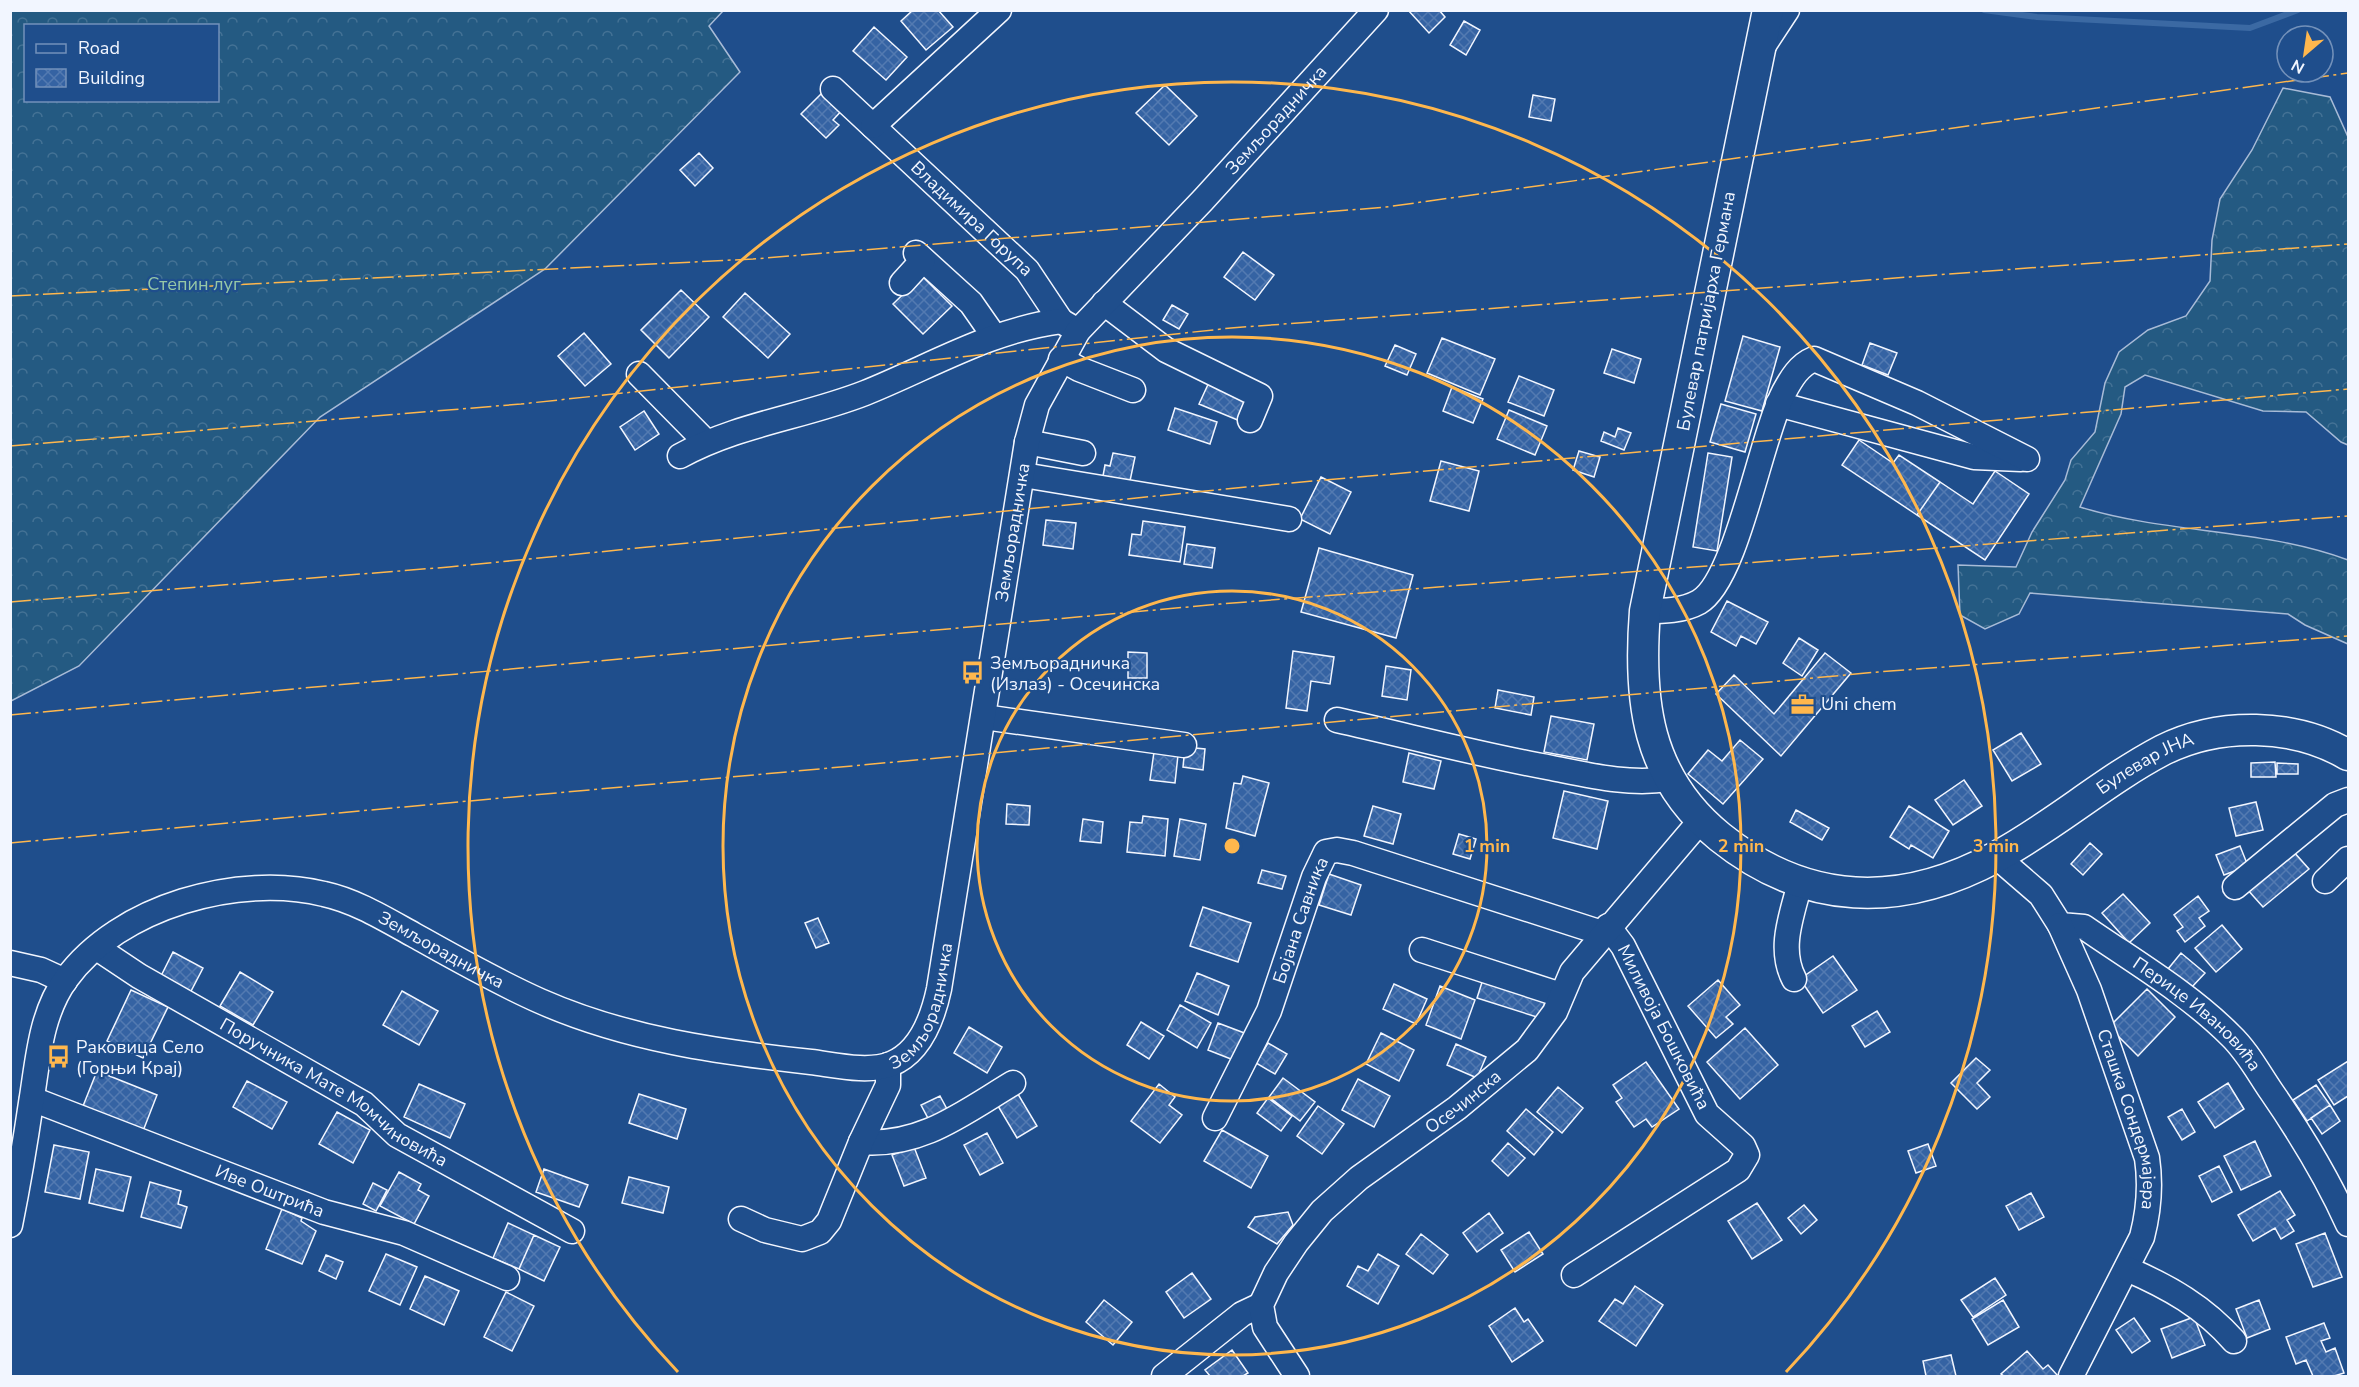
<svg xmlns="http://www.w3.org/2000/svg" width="2359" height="1387" viewBox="0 0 2359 1387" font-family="'Nunito Sans',sans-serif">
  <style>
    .forest { fill: url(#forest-crowns); stroke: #a8bbd7; stroke-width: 1.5; fill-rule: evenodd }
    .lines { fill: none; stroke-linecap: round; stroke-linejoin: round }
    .stream { stroke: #3b69a3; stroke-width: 6 }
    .building { fill: url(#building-cross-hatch); stroke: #f2f6ff; stroke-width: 1.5 }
    .minor-casing { stroke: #f2f6ff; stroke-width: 27 }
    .major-casing { stroke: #f2f6ff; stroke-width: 33 }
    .minor { stroke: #1f4e8c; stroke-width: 24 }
    .major { stroke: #1f4e8c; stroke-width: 30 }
    .power { stroke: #ffb74d; stroke-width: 1.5; stroke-dasharray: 21 4.5 3 4.5; stroke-linecap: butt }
    .ring { fill: none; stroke: #ffb74d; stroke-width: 3 }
    .labels { text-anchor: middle; stroke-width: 4.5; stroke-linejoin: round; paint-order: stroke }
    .street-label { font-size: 18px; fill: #f2f6ff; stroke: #1f4e8c }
    .park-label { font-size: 18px; fill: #97c8a6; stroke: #1f4e8c }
    .poi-label { font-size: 18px; fill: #f2f6ff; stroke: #1f4e8c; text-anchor: start }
    .centre { fill: #ffb74d; stroke: #1f4e8c; stroke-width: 3 }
    .ring-label { font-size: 18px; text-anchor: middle; font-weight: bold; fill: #ffb74d; stroke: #1f4e8c; stroke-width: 4.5; stroke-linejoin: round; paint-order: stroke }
  </style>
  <defs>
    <pattern id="forest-crowns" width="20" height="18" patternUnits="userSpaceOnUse" patternTransform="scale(1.5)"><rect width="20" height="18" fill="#245a82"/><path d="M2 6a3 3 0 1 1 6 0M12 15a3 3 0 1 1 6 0" fill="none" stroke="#447295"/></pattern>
    <pattern id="building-cross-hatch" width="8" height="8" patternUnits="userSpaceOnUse" patternTransform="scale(1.5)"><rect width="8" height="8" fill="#3563a3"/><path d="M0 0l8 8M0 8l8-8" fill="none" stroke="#537ab1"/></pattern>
  </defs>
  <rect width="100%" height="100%" fill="#1f4e8c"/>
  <path class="forest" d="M11 10 723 11 709 26 740 72 545 269 320 417 79 666 11 701ZM26 26H218V100H26Z
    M2283 88 2330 97 2348 137V445L2341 442 2306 412 2263 411 2145 375 2125 387 2121 414 2080 507C2167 534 2262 528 2348 560V644L2305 625 2288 614 2030 593 2019 614 1985 629 1960 615 1958 565 2016 567 2032 532 2065 480 2071 460 2095 432 2105 383 2119 352 2148 330 2186 316 2210 281 2212 240 2220 199 2252 150Z"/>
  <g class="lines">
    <path class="stream" d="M1984 10 2037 17 2250 28 2298 10"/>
  </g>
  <path class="building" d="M913 10H938L953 27 926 50 901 21Z
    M1408 10H1439L1445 17 1429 33Z
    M1464 21 1480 30 1466 55 1450 45Z
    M874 27 907 57 886 80 853 51Z
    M1165 85 1197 116 1169 145 1136 113Z
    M825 90 844 108 833 120 839 125 826 138 801 114Z
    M1533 95 1555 99 1551 121 1529 117Z
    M699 153 713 168 695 186 680 170Z
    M1243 252 1274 275 1255 300 1224 277Z
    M922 276 952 306 923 334 893 304Z
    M681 290 709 317 669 358 641 330Z
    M745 293 790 334 768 358 723 317Z
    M1172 305 1188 314 1179 329 1163 320Z
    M584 333 611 364 585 386 558 356Z
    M1743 336 1780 347 1762 411 1725 401Z
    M1442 338 1495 359 1480 395 1427 373Z
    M1870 343 1897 353 1888 375 1862 365Z
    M1395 345 1416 354 1407 375 1385 366Z
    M1612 349 1641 359 1634 383 1604 373Z
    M1519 376 1554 390 1544 416 1508 402Z
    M1211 378 1251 395 1240 421 1199 404Z
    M1452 387 1483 399 1473 423 1443 411Z
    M1721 404 1756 414 1745 452 1710 442Z
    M1175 408 1217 422 1210 444 1168 430Z
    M1509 410 1547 426 1535 455 1497 439Z
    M644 411 659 434 635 450 620 427Z
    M1618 428 1631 433 1624 450 1601 441 1604 432 1615 437Z
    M1859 440 1893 463 1899 455 1940 482 1917 515 1842 465Z
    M1579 451 1600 457 1594 477 1573 470Z
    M1113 453 1135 457 1130 481 1103 476 1105 465 1110 466Z
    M1708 453 1732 457 1717 551 1693 547Z
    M1441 461 1479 471 1469 511 1430 501Z
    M1995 471 2029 494 1985 560 1917 515 1940 482 1973 504Z
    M1321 477 1351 492 1330 534 1300 519Z
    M1046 520 1076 523 1073 549 1043 545Z
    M1143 521 1185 527 1180 562 1129 555 1132 534 1141 535Z
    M1187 544 1215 548 1212 568 1184 564Z
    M1319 548 1413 575 1396 638 1301 612Z
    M1727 601 1768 622 1756 644 1741 636 1736 646 1711 632Z
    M1799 638 1818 650 1802 676 1783 663Z
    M1293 651 1334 657 1330 684 1311 681 1307 711 1286 708Z
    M1128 652 1147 653V678H1128Z
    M1825 653 1851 673 1781 756 1716 694 1734 675 1774 714Z
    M1386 666 1411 670 1407 700 1382 696Z
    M1498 690 1534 697 1531 715 1495 708Z
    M1551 716 1594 724 1587 760 1544 752Z
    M2021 733 2041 764 2012 781 1993 750Z
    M1740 740 1763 759 1723 804 1688 774 1708 750 1722 761Z
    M1185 747 1205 749 1203 770 1183 767Z
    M1154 752 1178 755 1175 783 1150 780Z
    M1409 753 1441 761 1434 789 1403 782Z
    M2275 762 2276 777H2251V763Z
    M2277 763 2298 764V774H2277Z
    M1243 776 1269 783 1255 836 1226 828 1234 783 1241 784Z
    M1964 780 1982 806 1953 825 1935 800Z
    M1564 791 1608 801 1597 849 1553 838Z
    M2256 802 2263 830 2236 836 2229 808Z
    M1007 804 1030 806 1029 825 1006 824Z
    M1373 806 1401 814 1393 844 1364 836Z
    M1909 806 1949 831 1933 858 1911 845 1909 849 1890 837Z
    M1796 810 1829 828 1822 840 1790 822Z
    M1143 816 1168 819 1165 856 1127 852 1130 822 1142 823Z
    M1083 819 1103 822 1101 843 1080 841Z
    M1180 819 1206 824 1200 860 1174 856Z
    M1459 834 1476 839 1470 859 1453 854Z
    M2090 843 2102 854 2083 875 2071 864Z
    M2240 846 2248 866 2224 875 2216 855Z
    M2293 851 2309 869 2263 907 2247 889Z
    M1262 870 1286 876 1282 889 1258 883Z
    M1329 874 1361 885 1351 915 1319 905Z
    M2123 894 2150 923 2129 943 2102 913Z
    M2198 896 2209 911 2199 918 2205 926 2185 942 2177 931 2183 927 2174 915Z
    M1203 907 1251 923 1238 962 1190 946Z
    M818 918 829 943 816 948 805 923Z
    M2222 925 2242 949 2216 972 2195 948Z
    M173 952 203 968 189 995 159 980Z
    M2181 953 2205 973 2191 988 2168 969Z
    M1833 956 1857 990 1823 1013 1800 979Z
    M240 972 273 992 253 1025 220 1006Z
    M1197 973 1229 986 1218 1015 1185 1001Z
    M1484 976 1547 996 1540 1018 1477 998Z
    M1718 980 1740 1005 1726 1017 1733 1024 1716 1038 1688 1006Z
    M1394 984 1427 999 1416 1024 1383 1009Z
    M1440 986 1475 1000 1461 1039 1426 1025Z
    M2147 989 2175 1017 2138 1056 2109 1027Z
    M131 990 168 1007 143 1058 107 1041Z
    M402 991 438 1011 419 1045 383 1025Z
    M1180 1005 1211 1023 1197 1048 1167 1030Z
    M1877 1011 1890 1032 1865 1047 1852 1026Z
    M1141 1022 1164 1036 1149 1059 1127 1045Z
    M1218 1023 1247 1034 1236 1061 1208 1050Z
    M969 1027 1002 1047 987 1073 954 1053Z
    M1745 1028 1778 1065 1740 1099 1707 1062Z
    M1381 1033 1414 1050 1399 1081 1366 1064Z
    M1268 1043 1287 1054 1275 1074 1256 1063Z
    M1456 1044 1486 1057 1477 1078 1447 1065Z
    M1976 1058 1990 1070 1977 1083 1990 1097 1977 1109 1951 1083Z
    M2348 1061V1096L2334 1105 2318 1080Z
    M1646 1062 1679 1109 1652 1127 1646 1119 1634 1127 1616 1102 1622 1098 1613 1085Z
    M97 1071 157 1095 143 1131 83 1106Z
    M1283 1078 1315 1102 1300 1121 1269 1097Z
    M1358 1079 1390 1096 1374 1127 1342 1110Z
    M247 1081 287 1102 272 1129 233 1107Z
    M2228 1083 2244 1109 2215 1128 2198 1102Z
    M419 1084 465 1104 450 1138 404 1117Z
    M1159 1084 1175 1097 1169 1105 1182 1115 1160 1143 1131 1121Z
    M2316 1085 2330 1105 2307 1121 2293 1100Z
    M1558 1087 1583 1108 1562 1133 1537 1112Z
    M1015 1089 1037 1126 1017 1138 995 1101Z
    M639 1094 686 1109 677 1139 629 1123Z
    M940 1096 948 1111 929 1120 921 1105Z
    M1268 1098 1292 1116 1281 1131 1257 1113Z
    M2330 1105 2340 1121 2322 1134 2311 1118Z
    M1318 1106 1344 1124 1322 1154 1297 1136Z
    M1526 1109 1553 1132 1534 1155 1507 1131Z
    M2182 1109 2195 1132 2182 1140 2168 1117Z
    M337 1112 370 1130 353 1163 319 1144Z
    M1222 1130 1268 1156 1251 1188 1204 1161Z
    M987 1133 1003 1163 980 1175 964 1145Z
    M2255 1141 2271 1176 2241 1190 2224 1156Z
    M1508 1143 1525 1158 1508 1176 1492 1161Z
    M1928 1144 1936 1166 1916 1173 1908 1151Z
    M54 1145 89 1152 80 1199 45 1192Z
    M914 1147 926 1178 904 1186 892 1155Z
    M2219 1166 2232 1192 2212 1202 2199 1176Z
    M96 1169 131 1177 123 1211 89 1203Z
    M544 1169 588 1185 579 1207 536 1192Z
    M399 1172 421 1184 418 1190 429 1196 414 1224 380 1206Z
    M629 1177 669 1187 663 1213 622 1203Z
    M150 1182 181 1191 178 1204 187 1207 181 1228 141 1217Z
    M373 1183 387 1190 376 1211 363 1204Z
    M2280 1191 2295 1215 2287 1220 2294 1231 2281 1239 2275 1228 2253 1241 2238 1215Z
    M2031 1193 2044 1217 2019 1230 2006 1206Z
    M1757 1203 1782 1240 1752 1259 1728 1221Z
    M1804 1205 1817 1220 1801 1234 1788 1218Z
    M282 1209 302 1218 301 1221 316 1231 302 1264 266 1249Z
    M1288 1212 1293 1225 1277 1244 1248 1227 1255 1217Z
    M1489 1213 1503 1233 1477 1252 1463 1233Z
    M508 1223 534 1235 519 1269 493 1258Z
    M1529 1232 1543 1254 1515 1272 1501 1250Z
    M2325 1233 2342 1277 2313 1287 2296 1244Z
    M1421 1234 1448 1255 1433 1274 1406 1254Z
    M534 1235 560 1247 544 1281 519 1269Z
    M386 1254 417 1267 400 1305 369 1291Z
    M1378 1254 1399 1266 1378 1304 1347 1286 1358 1266 1368 1271Z
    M326 1255 343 1262 336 1279 319 1271Z
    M1192 1273 1211 1299 1184 1318 1166 1292Z
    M425 1276 459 1291 444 1325 410 1309Z
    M1995 1278 2006 1295 1973 1317 1961 1300Z
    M1635 1286 1663 1305 1636 1346 1599 1321 1615 1299 1623 1304Z
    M506 1292 534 1306 512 1351 484 1337Z
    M1104 1300 1132 1322 1113 1345 1086 1322Z
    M2003 1300 2019 1327 1988 1345 1972 1319Z
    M2259 1300 2270 1329 2247 1338 2236 1309Z
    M1515 1308 1524 1322 1528 1319 1543 1341 1512 1362 1489 1326Z
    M2194 1317 2205 1345 2172 1358 2161 1329Z
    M2134 1318 2150 1341 2132 1353 2116 1330Z
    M2324 1323 2330 1338 2321 1341 2326 1352 2335 1348 2344 1373 2334 1376H2313L2306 1360 2296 1364 2286 1337Z
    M1232 1350 1248 1373 1243 1376H1210L1205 1370Z
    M2027 1351 2043 1369 2048 1365 2058 1376H2004L2001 1374Z
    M1951 1355 1956 1376H1926L1923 1361Z"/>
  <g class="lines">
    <defs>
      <g id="minor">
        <path d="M1764 45 1787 10"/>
        <path id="s1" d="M833 89 1027 270 1061 321"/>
        <path d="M873 126 999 10"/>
        <path d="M916 253 971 303 994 336"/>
        <path d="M902 283 923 260"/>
        <path d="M1104 303 1166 350 1260 396 1250 420"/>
        <path d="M1061 359 1079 369 1133 390"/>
        <path d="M639 374 706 442"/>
        <path d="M1778 404 1974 457 2021 459"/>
        <path d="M1027 442 1083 453"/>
        <path d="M680 456C738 424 804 417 865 393 930 367 990 330 1061 321L1078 331"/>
        <path d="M1023 475 1289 519"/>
        <path d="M1645 611C1663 611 1683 611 1699 602 1737 580 1760 439 1784 392 1791 379 1799 365 1814 359L1917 403 2027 459"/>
        <path d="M984 717 1184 745"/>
        <path d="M1337 720C1409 736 1480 755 1552 768 1592 776 1629 785 1669 779"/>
        <path id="s2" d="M1997 857 2041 895 2060 925 2084 927C2133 961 2188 993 2230 1035 2247 1051 2258 1072 2271 1091 2300 1133 2327 1177 2348 1224"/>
        <path d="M2325 881 2348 859"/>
        <path d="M2235 887 2335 805 2348 800"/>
        <path id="s3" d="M2060 925 2089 990 2147 1158C2151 1185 2149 1210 2142 1237L2071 1376"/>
        <path id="s4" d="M97 948 139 976 364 1104 397 1135 572 1231"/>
        <path d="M1422 950 1561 995"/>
        <path d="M10 963 41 970 65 981"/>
        <path d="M1794 979C1778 948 1792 915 1800 883"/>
        <path id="s5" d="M32 1099 324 1212 404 1233 507 1278"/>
        <path id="s6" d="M1215 1118 1269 1011 1314 877 1326 852 1337 850 1353 853 1602 933"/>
        <path d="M861 1142C921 1147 963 1113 1013 1083"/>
        <path d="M741 1219 765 1230 802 1239 820 1232 829 1221 861 1142 888 1085V1065"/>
        <path id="s7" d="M10 1225C18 1185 25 1144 31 1103 38 1061 40 1015 66 979 119 906 239 873 324 894 356 901 385 919 414 935 455 958 497 982 540 1001 626 1039 718 1052 811 1062 835 1065 868 1073 891 1064 921 1052 933 1017 939 989L1027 442 1037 405 1078 331 1203 200 1376 10"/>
        <path d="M2127 1269C2169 1287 2204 1307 2234 1341"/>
        <path d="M1574 1275 1738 1170 1747 1155 1743 1146 1707 1114 1623 946 1608 926"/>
        <path d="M1164 1376 1242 1314 1261 1305"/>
        <path id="s8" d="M1297 1376 1265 1327 1261 1305 1276 1273 1296 1243 1322 1211 1359 1178 1457 1108 1527 1050 1555 1012 1572 972 1701 820"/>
      </g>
      <g id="major">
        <path id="s9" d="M1768 10 1645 611C1638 700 1646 777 1720 837 1806 906 1900 909 1996 857 2054 826 2104 781 2163 750 2219 722 2294 723 2348 755"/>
      </g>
    </defs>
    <use href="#minor" class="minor-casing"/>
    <use href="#major" class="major-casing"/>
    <use href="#minor" class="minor"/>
    <use href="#major" class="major"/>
    <path class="power" d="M10 296 753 259 1386 207 2348 73
      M10 446 521 404 1231 328 2348 244
      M10 602 449 567 1246 487 2348 389
      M10 715 1220 604 2348 516
      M10 843 1878 672 2348 636"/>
  </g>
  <g class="ring">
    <circle cx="1232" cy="846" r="255"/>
    <circle cx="1232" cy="846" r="509"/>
    <path d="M678 1372A764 764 0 1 1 1786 1372"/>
  </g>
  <defs>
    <symbol id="bus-bare" viewBox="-9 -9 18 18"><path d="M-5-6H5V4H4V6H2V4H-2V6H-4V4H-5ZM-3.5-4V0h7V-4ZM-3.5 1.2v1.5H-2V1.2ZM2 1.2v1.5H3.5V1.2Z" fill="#ffb74d" stroke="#1f4e8c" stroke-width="2.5" paint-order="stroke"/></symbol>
    <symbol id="office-bare" viewBox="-9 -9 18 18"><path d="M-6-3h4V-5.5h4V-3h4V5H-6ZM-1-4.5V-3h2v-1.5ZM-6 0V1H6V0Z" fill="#ffb74d" stroke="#1f4e8c" stroke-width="2.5" paint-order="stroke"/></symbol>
  </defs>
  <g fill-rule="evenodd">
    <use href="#bus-bare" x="956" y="656" width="33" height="33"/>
    <use href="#office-bare" x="1786" y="688" width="33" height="33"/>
    <use href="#bus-bare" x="42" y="1040" width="33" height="33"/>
  </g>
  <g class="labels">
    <g class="street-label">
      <text dy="6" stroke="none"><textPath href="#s7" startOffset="2200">Земљорадничка</textPath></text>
      <text dy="6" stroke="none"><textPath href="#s1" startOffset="190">Владимира Горупа</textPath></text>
      <text transform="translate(1706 311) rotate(-79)" y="6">Булевар патријарха Германа</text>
      <text dy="6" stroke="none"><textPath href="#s7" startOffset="1696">Земљорадничка</textPath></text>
      <text dy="6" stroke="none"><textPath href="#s9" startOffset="1335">Булевар ЈНА</textPath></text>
      <text dy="6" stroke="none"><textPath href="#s6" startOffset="216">Бојана Савника</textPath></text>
      <text dy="6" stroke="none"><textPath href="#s7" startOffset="670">Земљорадничка</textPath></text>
      <text dy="6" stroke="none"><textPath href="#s7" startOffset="1210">Земљорадничка</textPath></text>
      <text dy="6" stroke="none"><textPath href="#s2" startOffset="261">Перице Ивановића</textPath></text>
      <text transform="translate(1664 1027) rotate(63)" y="6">Миливоја Бошковића</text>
      <text dy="6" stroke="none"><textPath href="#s4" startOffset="278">Поручника Мате Момчиновића</textPath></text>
      <text dy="6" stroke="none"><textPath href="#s8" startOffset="372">Осечинска</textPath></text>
      <text dy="6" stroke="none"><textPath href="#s3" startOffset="207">Сташка Сондермајера</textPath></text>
      <text dy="6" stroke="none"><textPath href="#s5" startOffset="255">Иве Оштрића</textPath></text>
    </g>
    <g class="park-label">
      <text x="194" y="290">Степин луг</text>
    </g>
    <g class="poi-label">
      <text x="990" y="669">Земљорадничка<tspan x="990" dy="21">(Излаз) - Осечинска</tspan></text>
      <text x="1821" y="710">Uni chem</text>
      <text x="76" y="1053">Раковица Село<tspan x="76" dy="21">(Горњи Крај)</tspan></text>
    </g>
  </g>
  <circle cx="1232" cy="846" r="9" class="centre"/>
  <g class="ring-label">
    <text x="1487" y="852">1 min</text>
    <text x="1741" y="852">2 min</text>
    <text x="1996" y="852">3 min</text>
  </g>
  <rect width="2359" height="1387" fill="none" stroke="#f2f6ff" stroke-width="24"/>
  <rect x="24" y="24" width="195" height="78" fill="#1f4e8c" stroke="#7391ba" stroke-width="1.5"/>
  <rect x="36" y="44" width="30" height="9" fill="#1f4e8c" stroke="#7391ba" stroke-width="1.5"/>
  <text x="78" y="54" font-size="18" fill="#f2f6ff">Road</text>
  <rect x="36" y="69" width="30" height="18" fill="url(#building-cross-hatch)" stroke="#7391ba" stroke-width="1.5"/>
  <text x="78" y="84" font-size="18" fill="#f2f6ff">Building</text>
  <g transform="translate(2305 54) rotate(209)"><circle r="28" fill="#1f4e8c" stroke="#7391ba" stroke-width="1.5"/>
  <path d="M0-4.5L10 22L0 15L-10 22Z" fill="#ffb74d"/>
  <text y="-9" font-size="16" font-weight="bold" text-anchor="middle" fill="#f2f6ff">N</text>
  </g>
</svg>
